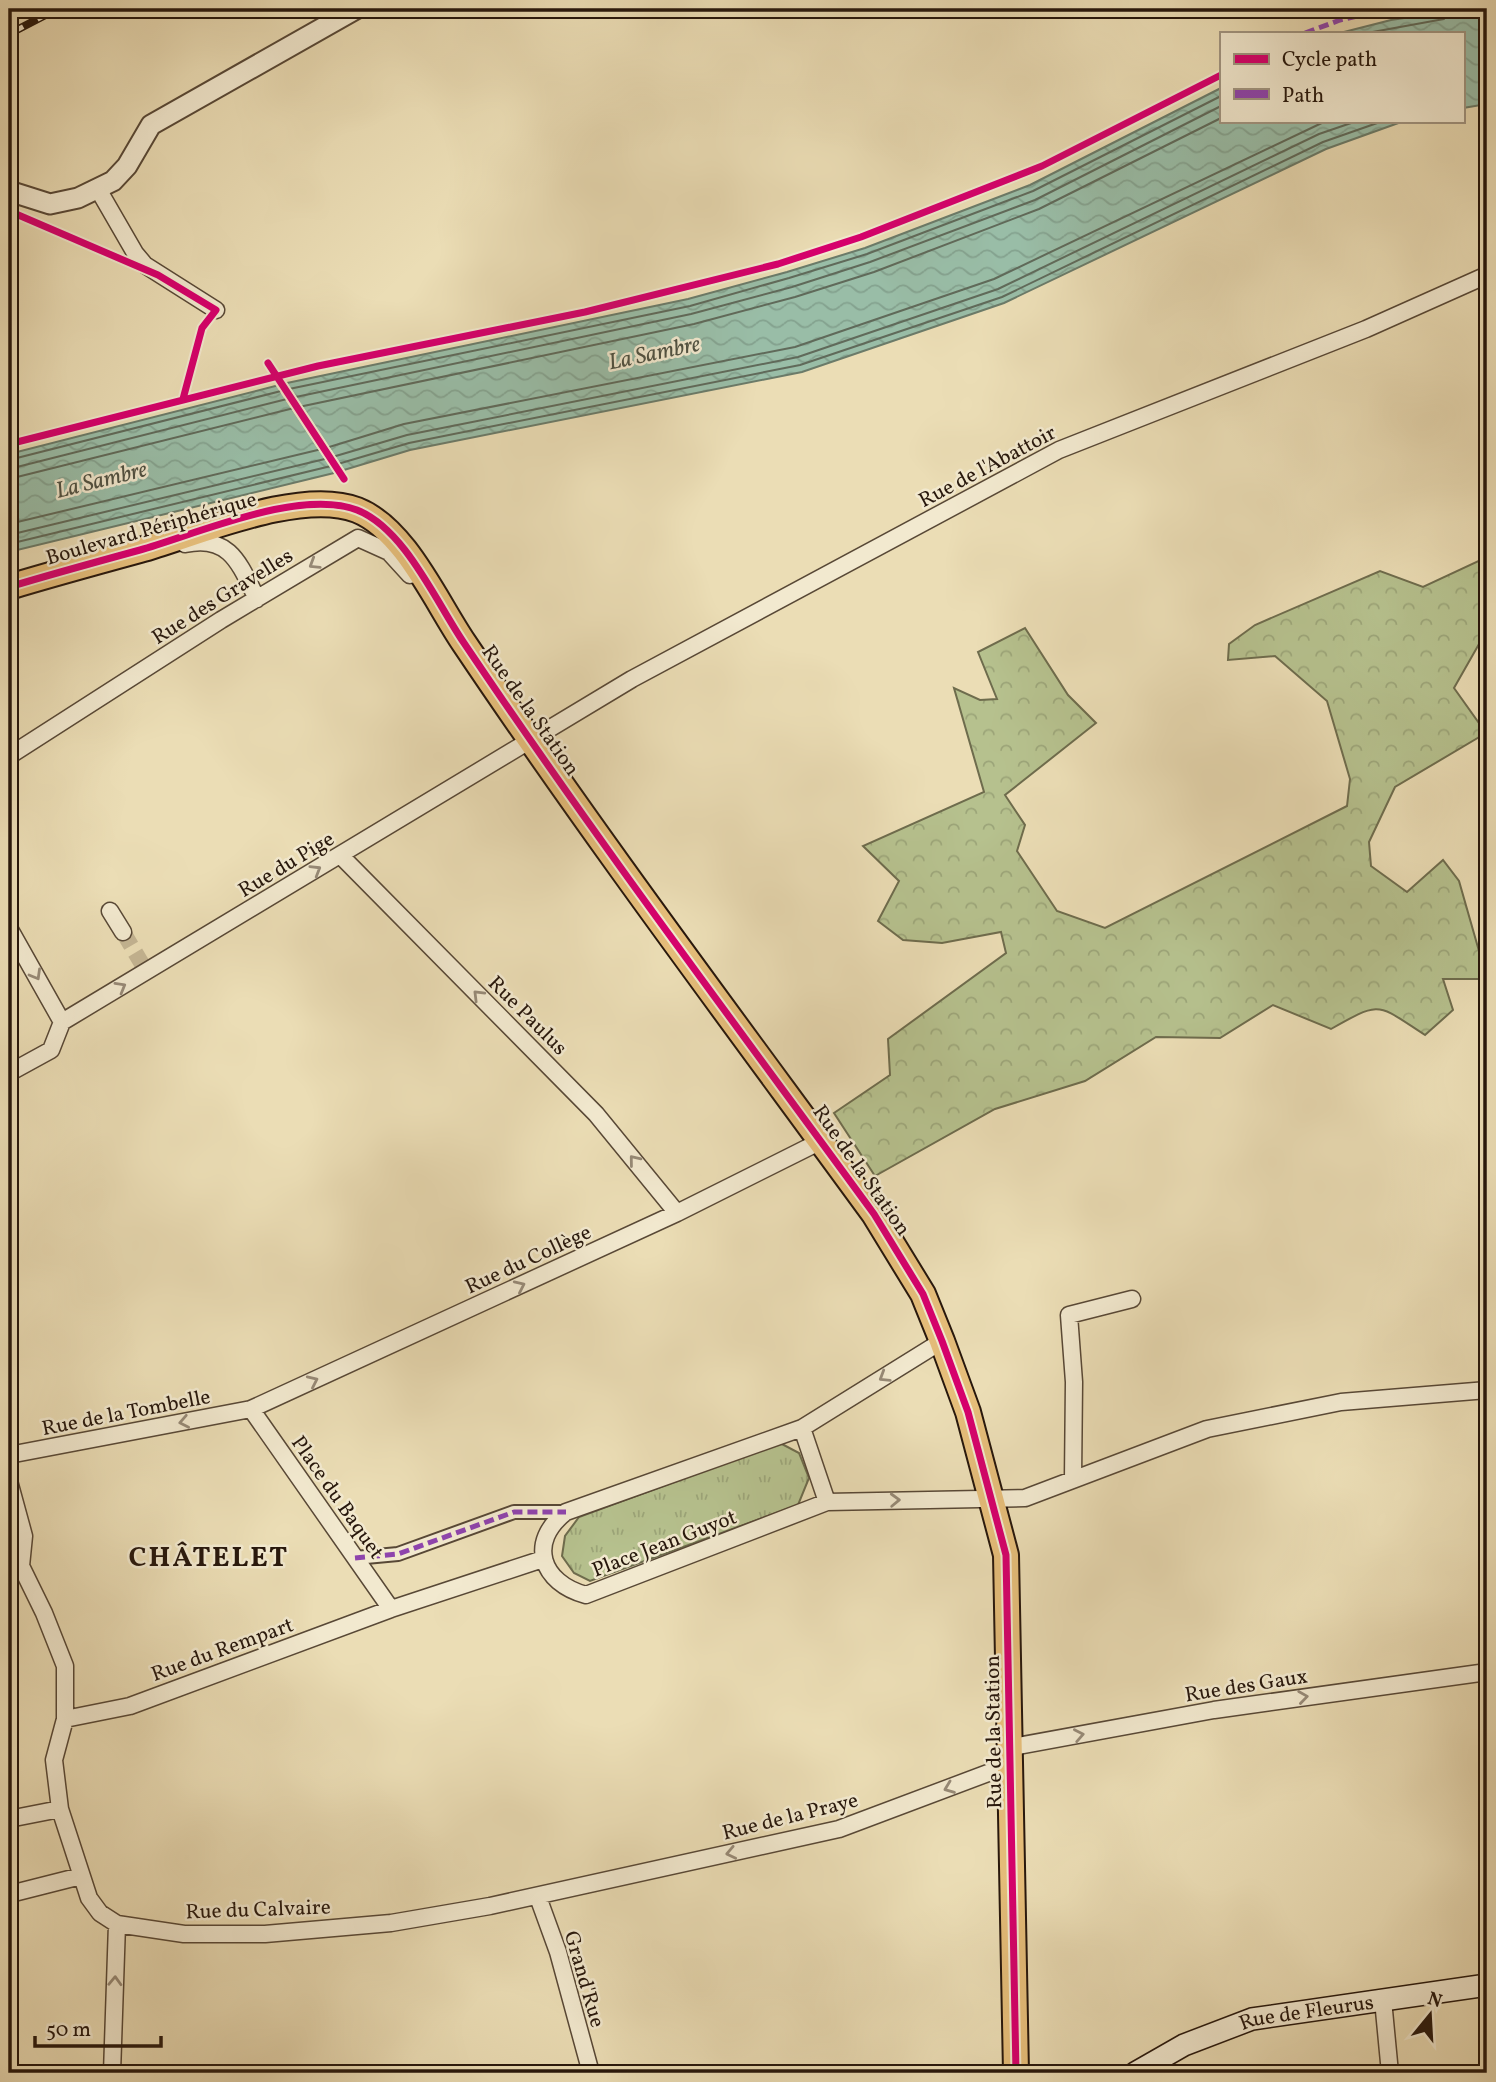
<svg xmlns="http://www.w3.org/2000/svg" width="1496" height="2082" viewBox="0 0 1496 2082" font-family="Vollkorn,serif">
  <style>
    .grass { fill: url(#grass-tufts); stroke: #6e6c4d; stroke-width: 2 }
    .forest { fill: url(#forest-crowns); stroke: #6e6c4d; stroke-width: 2 }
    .water { fill: url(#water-waves); stroke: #6b7b69; stroke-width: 2 }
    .pier { fill: #ebddb5 }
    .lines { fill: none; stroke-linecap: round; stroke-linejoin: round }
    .shore { stroke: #606a5a; stroke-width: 2 }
    .minor-tunnel { stroke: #c4b593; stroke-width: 16; stroke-dasharray: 16 8; stroke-linecap: butt }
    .pedestrian-casing { stroke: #584836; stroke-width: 16 }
    .minor-casing { stroke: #584836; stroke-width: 19 }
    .tertiary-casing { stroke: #584836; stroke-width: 23 }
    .secondary-casing { stroke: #27170c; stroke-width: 24 }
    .primary-casing { stroke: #27170c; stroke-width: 28 }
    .pedestrian { stroke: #f2e9cf; stroke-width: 12 }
    .minor { stroke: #f2e9cf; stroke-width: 16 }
    .tertiary { stroke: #f2e9cf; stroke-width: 19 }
    .secondary { stroke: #f2e9cf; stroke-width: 21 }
    .primary { stroke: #e6be7a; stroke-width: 24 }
    .rail-casing { stroke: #27170c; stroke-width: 8 }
    .rail { stroke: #f2e9cf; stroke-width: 5; stroke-dasharray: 16; stroke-linecap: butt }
    .quiet { stroke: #8e44ad; stroke-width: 5; stroke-dasharray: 10 5; stroke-linecap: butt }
    .cycleway-casing { stroke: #f2e9cf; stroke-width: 11 }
    .cycleway { stroke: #d6006c; stroke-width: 7 }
    .oneway { stroke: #978a77 }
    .labels { text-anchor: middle; stroke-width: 5; stroke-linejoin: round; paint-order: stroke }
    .street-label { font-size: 21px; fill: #27170c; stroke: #f2e9cf }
    .water-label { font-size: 23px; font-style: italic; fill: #4f5142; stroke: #f2e9cf }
    .district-label { font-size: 28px; font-weight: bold; letter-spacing: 2px; fill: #27170c; stroke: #f2e9cf }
  </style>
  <defs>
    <pattern id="grass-tufts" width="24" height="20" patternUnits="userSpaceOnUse" patternTransform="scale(1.75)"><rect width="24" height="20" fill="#b6c18e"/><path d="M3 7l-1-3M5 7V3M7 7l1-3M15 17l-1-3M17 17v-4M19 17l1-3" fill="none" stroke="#9ca579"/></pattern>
    <pattern id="forest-crowns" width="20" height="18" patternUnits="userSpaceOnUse" patternTransform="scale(1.75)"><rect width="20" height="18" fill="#b6c18e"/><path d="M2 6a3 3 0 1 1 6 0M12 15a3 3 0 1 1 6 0" fill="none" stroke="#9ca579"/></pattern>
    <pattern id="water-waves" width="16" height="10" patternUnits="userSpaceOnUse" patternTransform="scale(1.75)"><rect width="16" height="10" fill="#99bda7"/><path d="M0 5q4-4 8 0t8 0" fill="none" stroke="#84a28f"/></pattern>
  </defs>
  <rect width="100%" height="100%" fill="#ebddb5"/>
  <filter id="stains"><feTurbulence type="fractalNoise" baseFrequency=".00286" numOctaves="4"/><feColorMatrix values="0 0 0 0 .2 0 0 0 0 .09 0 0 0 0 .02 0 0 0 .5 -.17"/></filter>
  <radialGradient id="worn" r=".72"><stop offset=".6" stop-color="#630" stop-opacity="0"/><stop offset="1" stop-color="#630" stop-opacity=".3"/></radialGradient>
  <path class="grass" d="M780 1443 799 1453 809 1478 798 1505 590 1581 574 1573 562 1556 565 1536 579 1517Z"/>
  <path class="forest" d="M1487 557V630L1454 688 1486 733 1395 787 1369 842 1371 866 1407 892 1443 860 1459 881 1487 979H1443L1453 1010 1425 1035C1377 1004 1382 1000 1331 1029L1273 1005 1220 1038 1156 1037 1085 1081 995 1109 875 1176 834 1113 890 1075 888 1039 1006 953 1001 932 942 943 903 940 878 921 899 881 863 846 984 792 954 688 980 700 997 699 978 652 1025 628 1068 695 1096 723 1005 795 1025 825 1017 851 1057 911 1105 928 1347 806 1350 779 1327 701 1275 656 1228 660 1229 644 1255 625 1380 571 1423 587Z"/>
  <path class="water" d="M1464 9H1487V104L1463 108V33H1340L1391 20Z
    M1221 88V121H1404L1326 149 1004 303 802 372 410 450 334 473 9 552V454L287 383 688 299 787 272 865 248 1030 185Z"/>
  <path class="pier" d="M285 380 344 469 346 472 336 476 274 383Z"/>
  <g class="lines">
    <path class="shore" d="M1367 33 1444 19 1450 9
      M9 460 289 389 690 306 789 278 867 254 1033 191 1221 96
      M9 469 291 398 691 314 792 287 870 262 1035 200 1221 106
      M9 479 294 408 694 324 795 297 874 272 1039 209 1221 118
      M9 524 326 448 404 424 795 347 994 279 1326 121
      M9 535 329 458 407 435 798 357 998 289 1319 134 1357 121
      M9 544 331 466 409 443 800 365 1002 297 1323 142 1383 121"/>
    <path class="minor-tunnel" d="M123 932 142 964"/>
    <defs>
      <path id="pedestrian" d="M355 1558 398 1554 514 1512H566"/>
      <path id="minor" d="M98 189 135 253 145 265 216 310
        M185 544C230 534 240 565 257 599
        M9 756 221 620 358 538 389 552 410 575
        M340 855 596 1114 677 1213
        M110 911 123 932
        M9 928 62 1022
        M62 1022 632 679 1059 450 1366 329 1487 275
        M9 1073 51 1050 62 1022
        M251 1409 391 1609
        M802 1428 827 1502 586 1595C541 1583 527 1542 566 1512L802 1428 942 1341
        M9 1455 251 1409 677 1213 821 1141
        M1073 1479 1074 1382 1069 1315 1132 1299
        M9 1481 24 1536 21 1566
        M827 1502 1025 1498 1207 1429 1341 1402 1487 1390
        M9 1557 21 1566 44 1613 65 1666V1719L54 1760 60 1809 89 1898 100 1913 117 1924 184 1934H265L391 1923 490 1906 839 1829 1012 1764
        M65 1719 130 1706 391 1609 543 1559
        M1012 1747 1214 1710 1487 1672
        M9 1819 60 1809
        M9 1886 10 1894 81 1876
        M538 1897 558 1952 591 2073
        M1383 2000 1390 2073
        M112 2073 117 1924"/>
      <path id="tertiary" d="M9 191 50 204 78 198 113 181 127 166 151 125 356 9"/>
      <g id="secondary">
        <path id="s1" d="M1135 2073 1184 2045 1252 2019 1487 1985"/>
      </g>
      <path id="primary" d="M9 587C52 574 96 562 140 550 197 534 300 488 357 510 405 529 436 602 464 643 595 838 736 1025 874 1214L923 1294 942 1341 968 1412 1006 1555 1016 2073"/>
    </defs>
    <use href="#pedestrian" class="pedestrian-casing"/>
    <use href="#minor" class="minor-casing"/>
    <use href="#tertiary" class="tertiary-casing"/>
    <use href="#secondary" class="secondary-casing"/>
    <use href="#primary" class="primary-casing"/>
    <use href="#pedestrian" class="pedestrian"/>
    <use href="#minor" class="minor"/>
    <use href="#tertiary" class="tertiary"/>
    <use href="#secondary" class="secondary"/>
    <use href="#primary" class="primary"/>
    <defs>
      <path id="rail" d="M9 34 57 9"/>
    </defs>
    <use href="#rail" class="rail-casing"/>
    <use href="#rail" class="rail"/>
    <path class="quiet" d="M1305 33 1340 20 1387 9
      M355 1558 398 1554 514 1512H566"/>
    <defs>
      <path id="cycleway" d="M9 211 158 275 216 310 202 328 183 399
        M268 363 344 479
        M9 444 318 366 585 312 778 264 861 237 1042 166 1221 75
        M9 587C52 574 96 562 140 550 197 534 300 488 357 510 405 529 436 602 464 643 595 838 736 1025 874 1214L923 1294 942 1341 968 1412 1006 1555 1016 2073"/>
    </defs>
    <use href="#cycleway" class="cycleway-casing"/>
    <use href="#cycleway" class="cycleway"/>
  </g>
  <defs><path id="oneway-chevron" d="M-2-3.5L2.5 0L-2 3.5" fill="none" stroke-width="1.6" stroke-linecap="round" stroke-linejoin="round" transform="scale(1.75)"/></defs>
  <g class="oneway">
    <use href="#oneway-chevron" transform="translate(314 564) rotate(148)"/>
    <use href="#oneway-chevron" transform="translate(316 870) rotate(-31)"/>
    <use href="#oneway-chevron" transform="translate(36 975) rotate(60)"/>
    <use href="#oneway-chevron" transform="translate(121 987) rotate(-30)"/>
    <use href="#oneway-chevron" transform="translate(478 995) rotate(-135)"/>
    <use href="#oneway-chevron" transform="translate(634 1160) rotate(-129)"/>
    <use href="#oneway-chevron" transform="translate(520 1286) rotate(-25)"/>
    <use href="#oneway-chevron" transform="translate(884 1377) rotate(148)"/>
    <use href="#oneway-chevron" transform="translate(313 1381) rotate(-25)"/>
    <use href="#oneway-chevron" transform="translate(184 1422) rotate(169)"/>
    <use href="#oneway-chevron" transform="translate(895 1500) rotate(-2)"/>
    <use href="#oneway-chevron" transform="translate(1303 1697) rotate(-8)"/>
    <use href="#oneway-chevron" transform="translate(1079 1735) rotate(-11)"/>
    <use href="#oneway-chevron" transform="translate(949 1788) rotate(159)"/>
    <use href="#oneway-chevron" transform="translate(731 1853) rotate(168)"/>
    <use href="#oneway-chevron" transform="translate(115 1981) rotate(-88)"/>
  </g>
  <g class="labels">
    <g class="street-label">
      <text transform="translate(987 466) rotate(-28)" y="7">Rue de l'Abattoir</text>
      <text transform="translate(151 528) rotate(-16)" y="7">Boulevard Périphérique</text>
      <text transform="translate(222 596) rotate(-32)" y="7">Rue des Gravelles</text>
      <text transform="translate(531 710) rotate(55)" y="7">Rue de la Station</text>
      <text transform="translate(286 864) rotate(-31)" y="7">Rue du Pige</text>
      <text transform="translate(528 1015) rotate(45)" y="7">Rue Paulus</text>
      <text transform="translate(862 1170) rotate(55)" y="7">Rue de la Station</text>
      <text transform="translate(528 1259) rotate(-25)" y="7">Rue du Collège</text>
      <text transform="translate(126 1412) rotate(-11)" y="7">Rue de la Tombelle</text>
      <text transform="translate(338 1497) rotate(55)" y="7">Place du Baquet</text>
      <text transform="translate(664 1543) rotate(-21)" y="7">Place Jean Guyot</text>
      <text transform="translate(222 1649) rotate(-20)" y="7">Rue du Rempart</text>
      <text transform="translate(1246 1685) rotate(-9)" y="7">Rue des Gaux</text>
      <text transform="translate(993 1732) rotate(-91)" y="7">Rue de la Station</text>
      <text transform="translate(790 1816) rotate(-14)" y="7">Rue de la Praye</text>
      <text transform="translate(258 1909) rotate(-2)" y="7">Rue du Calvaire</text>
      <text transform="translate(585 1979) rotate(74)" y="7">Grand'Rue</text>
      <text dy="7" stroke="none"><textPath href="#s1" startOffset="184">Rue de Fleurus</textPath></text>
    </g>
    <g class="water-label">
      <text transform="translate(654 352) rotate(-12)" y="8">La Sambre</text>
      <text transform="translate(101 479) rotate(-14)" y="8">La Sambre</text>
    </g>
    <g class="district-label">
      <text x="209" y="1566">CHÂTELET</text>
    </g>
  </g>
  <rect width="1496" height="2082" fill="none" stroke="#ebddb5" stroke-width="35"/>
  <rect x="10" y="10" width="1475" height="2061" fill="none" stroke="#27170c" stroke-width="3.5"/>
  <rect x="18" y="18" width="1461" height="2047" fill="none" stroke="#27170c" stroke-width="2"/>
  <rect x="1220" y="32" width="245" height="91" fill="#f2e9cf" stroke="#a19581" stroke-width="2"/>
  <rect x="1234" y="54" width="35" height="10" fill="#d6006c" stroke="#a19581" stroke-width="2"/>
  <text x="1282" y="66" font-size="21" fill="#27170c">Cycle path</text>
  <rect x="1234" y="89" width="35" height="10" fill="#8e44ad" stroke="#a19581" stroke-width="2"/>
  <text x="1282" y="102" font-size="21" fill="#27170c">Path</text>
  <g transform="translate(1430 2015) rotate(18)" stroke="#f2e9cf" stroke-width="5" paint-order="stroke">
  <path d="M0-5L12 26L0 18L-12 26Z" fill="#27170c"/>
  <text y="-10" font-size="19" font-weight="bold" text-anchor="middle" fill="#27170c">N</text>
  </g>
  <path d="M35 2036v10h126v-10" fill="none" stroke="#27170c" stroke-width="3.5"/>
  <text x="46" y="2036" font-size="21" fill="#27170c" stroke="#f2e9cf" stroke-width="5" paint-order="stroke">50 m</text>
  <rect width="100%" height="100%" filter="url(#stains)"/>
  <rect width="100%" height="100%" fill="url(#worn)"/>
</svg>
